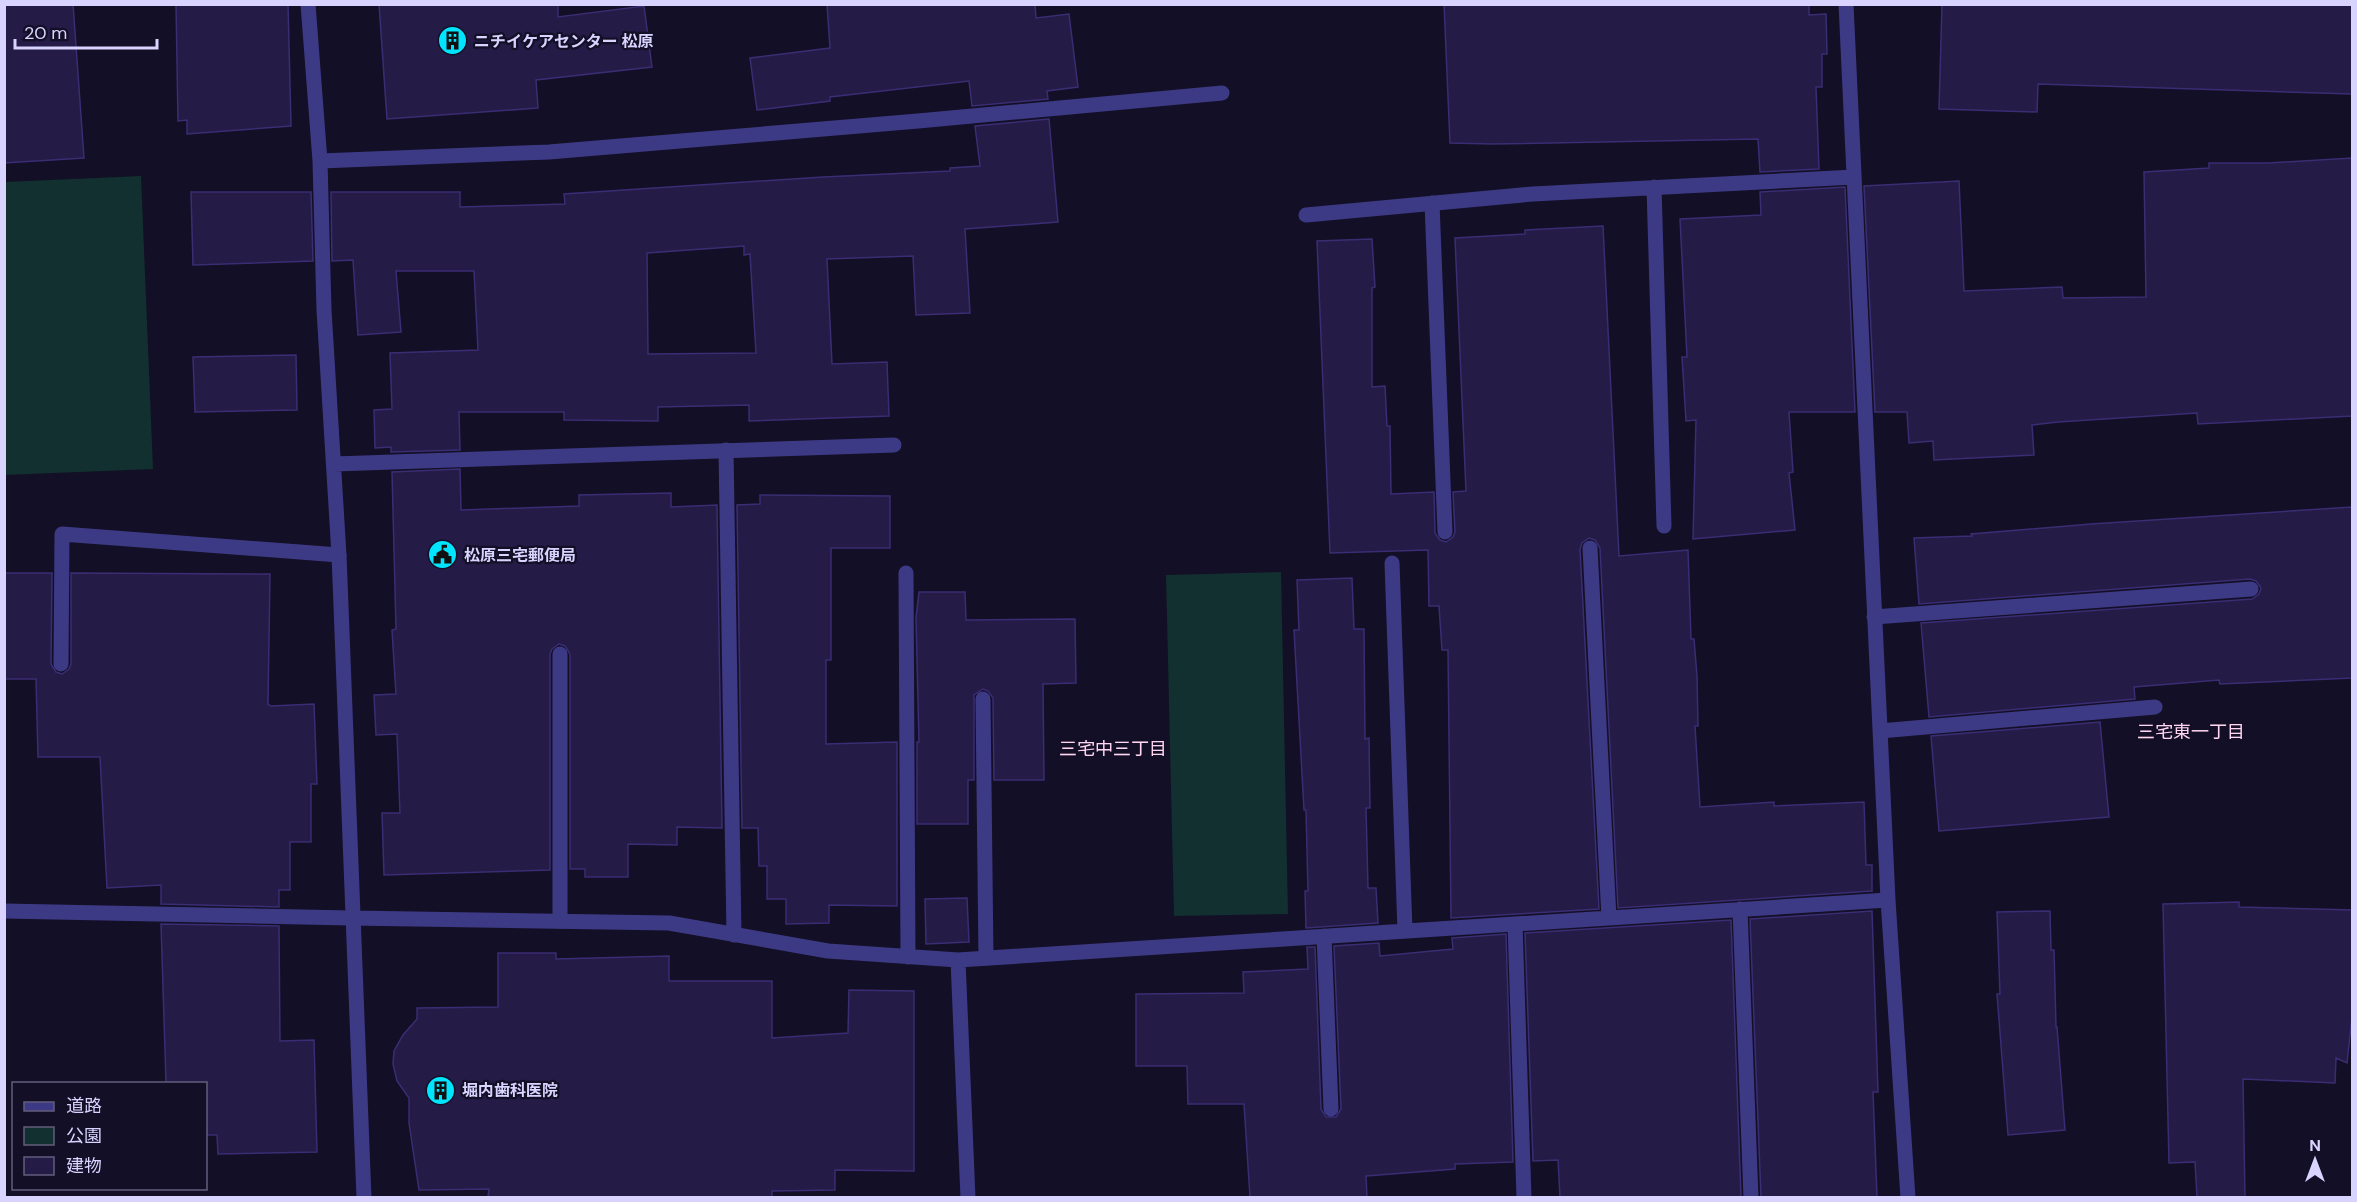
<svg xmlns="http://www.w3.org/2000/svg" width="2357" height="1202" viewBox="0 0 2357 1202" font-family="'DM Sans','Noto Sans JP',sans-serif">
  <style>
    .green { fill: #12302f }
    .building { fill: #241b47; stroke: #3b2d73; stroke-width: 1.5; fill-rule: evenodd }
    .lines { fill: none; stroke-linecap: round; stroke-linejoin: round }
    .lane { stroke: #3d3a85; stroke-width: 15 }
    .street { stroke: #3d3a85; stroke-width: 15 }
    .labels { text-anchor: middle; stroke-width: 4.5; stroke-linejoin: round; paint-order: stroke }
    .poi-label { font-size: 16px; font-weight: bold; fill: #d9d4ff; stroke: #130f26; text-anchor: start }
    .neighbourhood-label { font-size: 18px; fill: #ffd6f0; stroke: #130f26 }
  </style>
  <rect width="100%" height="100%" fill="#130f26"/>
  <path class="green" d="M141 176 153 469 5 475V182Z
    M1281 572 1288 914 1174 916 1166 575Z"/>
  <path class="building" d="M4 4H73L84 158 4 163Z
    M176 4H288L291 126 187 134V120L178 121Z
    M379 4H558V17L644 6 652 67 536 80 538 108 387 119Z
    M827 4H1035L1036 18 1069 14 1078 87 1047 91 1048 99 972 106 969 81 830 97V101L757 110 750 58 830 48Z
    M1444 4H1809V15L1826 14 1827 54H1822V87H1816L1819 169 1760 172 1758 139 1493 144 1450 143Z
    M1942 4H2352V94L2038 84 2037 112 1939 109Z
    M1049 119 1058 222 965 229 970 313 916 315 913 256 827 259 832 364 887 362 889 416 749 421V405L658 407V421L564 420V412H459L460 450 391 452V447L375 448 374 410 392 409 390 353 478 350 474 271H396L401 332 358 335 353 260 332 261 331 192H460V207L565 204 564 194 823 177 950 171V168L980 166 975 126ZM744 246V255L750 254 756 353 648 354 647 253Z
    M2352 158V416L2198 424 2197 413 2058 422 2032 425 2034 455 1934 460 1933 441 1909 443 1907 412H1875L1864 186 1959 181 1964 291 2062 287 2063 298 2146 297 2144 172 2209 168V163H2269Z
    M1845 187 1855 412H1789L1793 472 1789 473 1795 530 1693 539 1696 420 1686 421 1682 357H1687L1680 219 1761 215 1760 192Z
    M191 192H311L313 261 193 265Z
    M1603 226 1619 556 1688 550 1691 639H1694L1697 676 1698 726H1695L1700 807 1774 802V806L1864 802 1866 865H1872V891L1618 908 1600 548 1595 540 1589 538 1582 543 1580 549 1599 909 1451 918 1448 650H1442L1439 606H1429L1428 550 1330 553 1317 241 1372 239 1375 287 1372 288V387L1385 386 1387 426H1390L1391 494 1434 492 1435 533 1440 540 1446 542 1453 537 1455 532 1453 492 1466 491 1455 238 1525 234V230Z
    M296 355 297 410 195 412 193 357Z
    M460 469 461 510 579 506V495L671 493V507L717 505 722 828 677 827V845L628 844V877H585V869H570V654L565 646 559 644 552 649 550 654V870L384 875 382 813H400L397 734 376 735 374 695 396 694 392 630 396 629 392 472Z
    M760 495 890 496V548H831V660H826V744L897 742V906L829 905V923L786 924V899H767V866H759L758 828H742L737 505 760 504Z
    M2352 507V678L2220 684 2219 680 2134 687 2135 699 1929 717 1921 623 2252 599 2259 594 2261 588 2256 581 2250 579 1919 604 1914 538 1972 536 1971 534 2091 524Z
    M4 573H52L51 664 56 672 62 674 69 669 71 664V573L270 574 268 704 271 706 314 704 317 784H311V842H290V890H279V907L161 904V885L107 888 100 757H38L36 679H4Z
    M1352 578 1354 629H1364L1365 739 1369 738 1370 808H1366L1368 888H1376L1378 923 1306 928 1305 891H1308L1306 810H1304L1294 630H1299L1297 580Z
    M919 592H965L966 620 1075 619 1076 683 1043 684 1044 780H994L993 698 988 691 983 689 974 695V780H968V824H917V742H919L916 618Z
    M2100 722 2109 817 1939 831 1931 736Z
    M967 898 969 942 926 944 925 899Z
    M2239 902V907L2352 910V1017L2347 1063 2336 1058 2335 1083 2243 1079 2245 1197H2197L2195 1162 2169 1163 2163 904Z
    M1872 911 1878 1092H1873L1877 1197H1761L1750 919Z
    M2050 911 2051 950H2054L2056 1027H2057L2065 1130 2008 1135 1997 994H2000L1997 912Z
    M1731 920 1741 1197H1560L1558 1160 1533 1161 1525 933Z
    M161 924 279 926 280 1041 314 1040 317 1152 218 1154 217 1135H206V1083H166Z
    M1506 934 1513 1162 1455 1164V1169L1366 1176 1367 1197H1250L1244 1104H1188L1187 1066H1136V994L1244 993 1243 972 1308 969 1307 947H1315L1321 1109 1326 1117H1336L1341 1109 1334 946 1379 943 1380 956 1453 949 1452 938Z
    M498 953H556V959L669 956V981H772V1038L848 1033 849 990 914 991V1171L835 1170V1190L772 1191V1197H488L489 1189 419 1190 409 1123V1098L397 1081 393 1064 394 1051 403 1035 417 1019V1008L498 1007Z"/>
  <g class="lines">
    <path class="lane" d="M1432 203 1445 532
      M726 450 734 935
      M560 654V921
      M61 664 62 534 339 555
      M4 911 351 918"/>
    <path class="street" d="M308 4 320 161 324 310 339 555 364 1198
      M1846 4 1888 900 1908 1198
      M320 161 549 152 918 121 1222 93
      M1654 187 1664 526
      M1306 215 1533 194 1854 177
      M334 464 894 445
      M1590 548 1609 918
      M1392 563 1405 931
      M906 573 908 957
      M1874 617 2251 589
      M983 699 986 958
      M1880 731 2155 707
      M1740 909 1751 1198
      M351 918 669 923 828 951 958 960 1888 900
      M1515 924 1524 1198
      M1324 936 1331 1109
      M958 960 968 1198"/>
  </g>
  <defs>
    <symbol id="building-disc" viewBox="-11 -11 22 22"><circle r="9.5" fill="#00e5ff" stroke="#130f26"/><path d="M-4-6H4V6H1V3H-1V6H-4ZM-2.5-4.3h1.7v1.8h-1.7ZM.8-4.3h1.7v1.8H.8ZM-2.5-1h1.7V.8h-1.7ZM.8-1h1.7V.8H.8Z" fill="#111"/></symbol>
    <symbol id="civic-disc" viewBox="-11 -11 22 22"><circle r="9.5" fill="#00e5ff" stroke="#130f26"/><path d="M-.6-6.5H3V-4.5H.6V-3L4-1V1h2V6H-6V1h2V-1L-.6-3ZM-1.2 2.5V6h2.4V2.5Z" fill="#111"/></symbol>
  </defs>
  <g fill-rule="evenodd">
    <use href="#building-disc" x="436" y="24" width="33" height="33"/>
    <use href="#civic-disc" x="426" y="538" width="33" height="33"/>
    <use href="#building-disc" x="424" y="1074" width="33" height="33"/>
  </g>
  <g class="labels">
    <g class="poi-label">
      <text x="474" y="47">ニチイケアセンター 松原</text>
      <text x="464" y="561">松原三宅郵便局</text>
      <text x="462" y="1096">堀内歯科医院</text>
    </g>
    <g class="neighbourhood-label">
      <text x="2191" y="738">三宅東一丁目</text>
      <text x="1113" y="755">三宅中三丁目</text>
    </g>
  </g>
  <rect width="2357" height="1202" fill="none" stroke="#d9d4ff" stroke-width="12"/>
  <rect x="12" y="1082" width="195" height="108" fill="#130f26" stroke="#625e7d" stroke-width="1.5"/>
  <rect x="24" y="1102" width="30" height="9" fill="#3d3a85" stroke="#625e7d" stroke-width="1.5"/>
  <text x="66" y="1112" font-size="18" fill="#d9d4ff">道路</text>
  <rect x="24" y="1127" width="30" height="18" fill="#12302f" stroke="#625e7d" stroke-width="1.5"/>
  <text x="66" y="1142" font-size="18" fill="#d9d4ff">公園</text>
  <rect x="24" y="1157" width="30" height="18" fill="#241b47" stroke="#625e7d" stroke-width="1.5"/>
  <text x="66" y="1172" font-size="18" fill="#d9d4ff">建物</text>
  <g transform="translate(2315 1160)" stroke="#130f26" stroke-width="4.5" paint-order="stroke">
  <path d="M0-4.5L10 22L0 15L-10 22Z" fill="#d9d4ff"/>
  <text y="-9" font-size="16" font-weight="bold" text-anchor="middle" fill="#d9d4ff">N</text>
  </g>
  <path d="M15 39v9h142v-9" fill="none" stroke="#d9d4ff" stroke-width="3"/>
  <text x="24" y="39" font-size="18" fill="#d9d4ff" stroke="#130f26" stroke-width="4.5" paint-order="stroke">20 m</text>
</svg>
